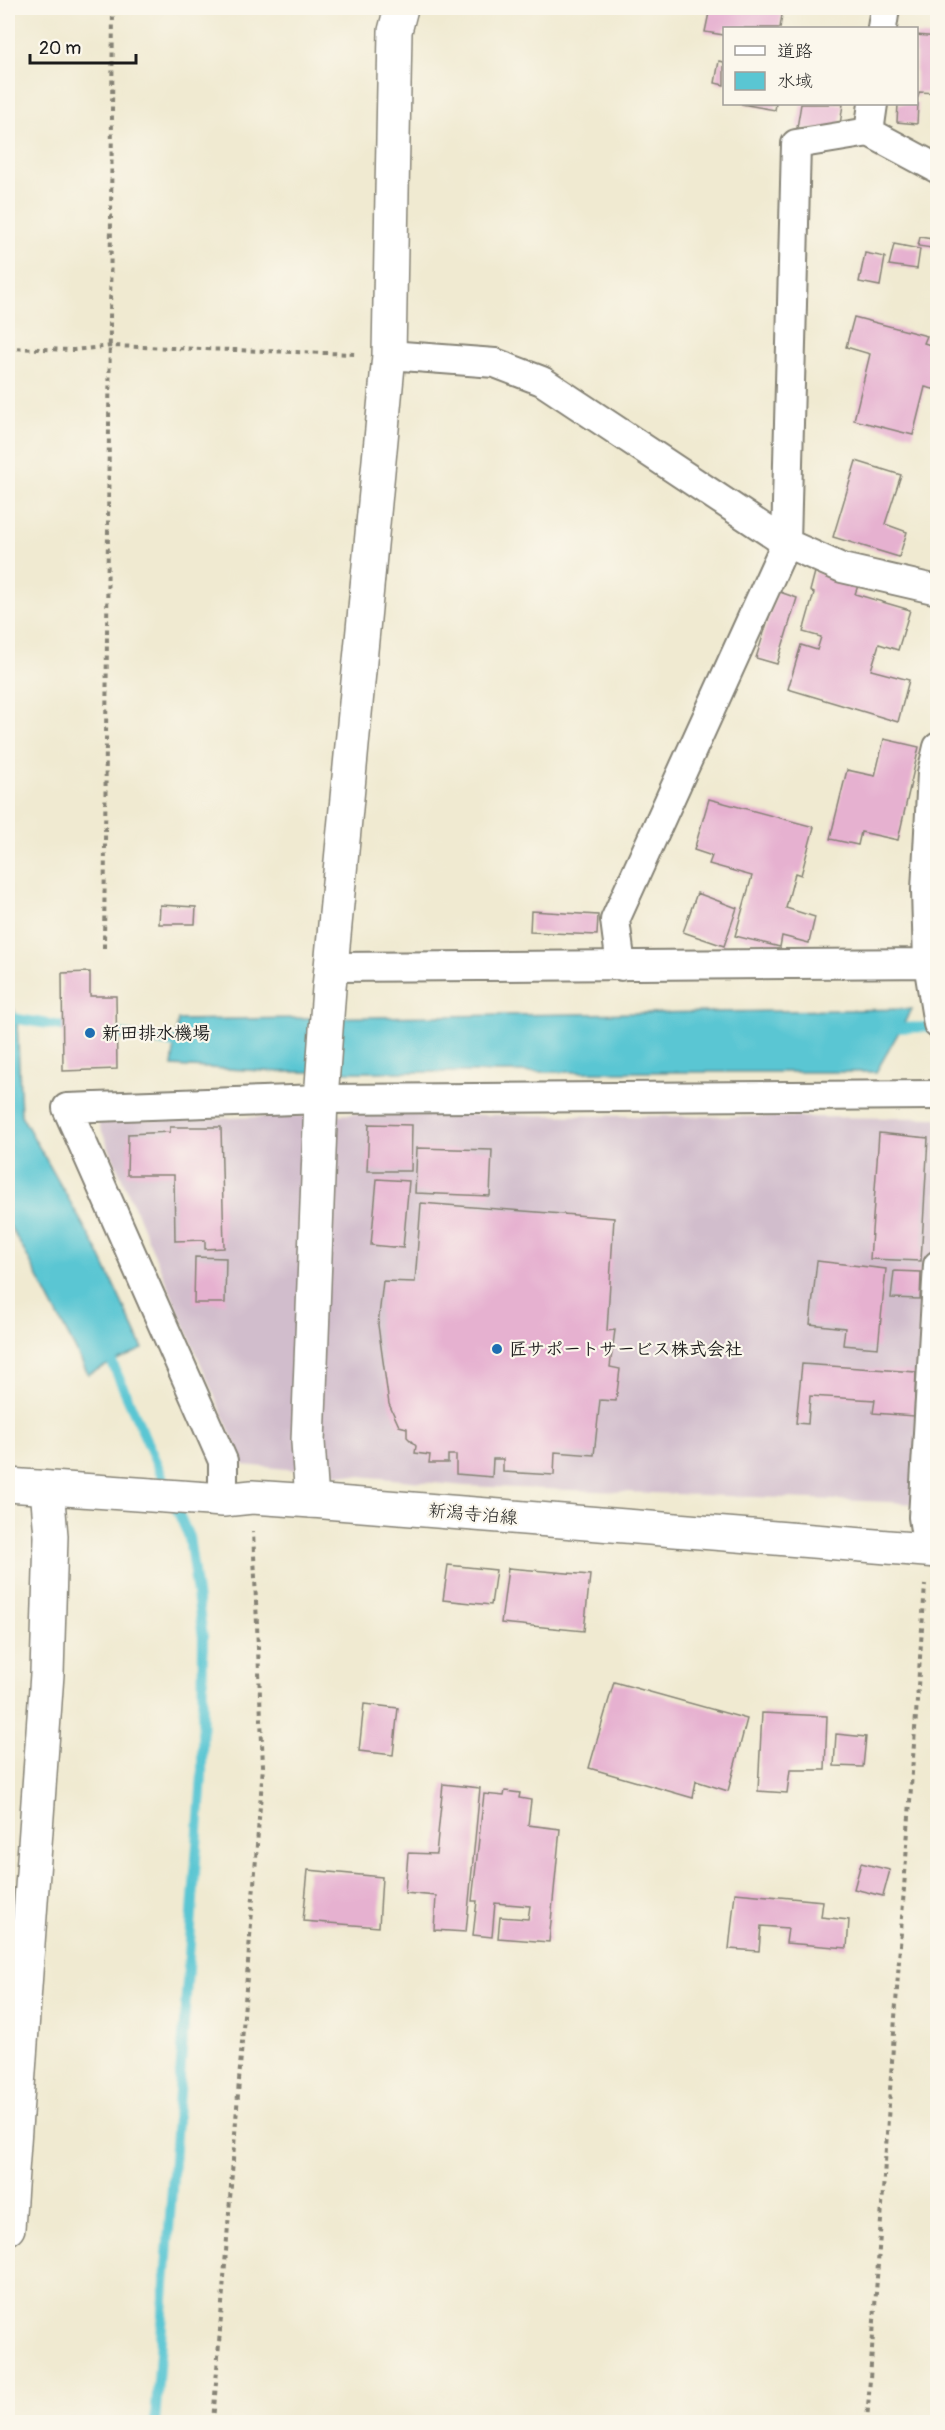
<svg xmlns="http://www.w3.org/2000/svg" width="945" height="2430" viewBox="0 0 945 2430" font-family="Pangolin,'Klee One',sans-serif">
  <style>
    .industrial { fill: #d1bdcc }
    .water { fill: #5ac6d3; stroke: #3b7178; stroke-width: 1.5 }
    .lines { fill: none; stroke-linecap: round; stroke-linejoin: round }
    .stream { stroke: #5ac6d3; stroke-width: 10 }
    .building { fill: #e6b1d0 }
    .street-casing { stroke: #868376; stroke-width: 32 }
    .secondary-casing { stroke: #868376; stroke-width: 36 }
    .primary-casing { stroke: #868376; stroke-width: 36 }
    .path { stroke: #868376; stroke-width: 4; stroke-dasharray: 4.5 4.5; stroke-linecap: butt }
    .street { stroke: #fff; stroke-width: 28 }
    .secondary { stroke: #fff; stroke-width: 33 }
    .primary { stroke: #fff; stroke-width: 33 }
    .poi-dot { fill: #1f6fb2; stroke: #fbf7ec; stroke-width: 2 }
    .labels { text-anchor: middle; stroke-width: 4.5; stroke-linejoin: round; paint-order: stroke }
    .poi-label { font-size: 18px; font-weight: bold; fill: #1c1c1c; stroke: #fbf7ec; text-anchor: start }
    .street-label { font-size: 18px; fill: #1c1c1c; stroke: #fbf7ec }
  </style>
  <rect width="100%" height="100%" fill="#fbf7ec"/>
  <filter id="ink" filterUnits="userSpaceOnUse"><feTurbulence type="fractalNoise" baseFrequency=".0167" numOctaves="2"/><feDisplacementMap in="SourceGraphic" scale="12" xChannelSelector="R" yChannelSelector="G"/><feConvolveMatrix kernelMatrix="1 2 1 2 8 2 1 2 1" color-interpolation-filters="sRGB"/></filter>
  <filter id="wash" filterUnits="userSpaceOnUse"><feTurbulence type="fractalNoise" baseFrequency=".008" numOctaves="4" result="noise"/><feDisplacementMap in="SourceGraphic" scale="24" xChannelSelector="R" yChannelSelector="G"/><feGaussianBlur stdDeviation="1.35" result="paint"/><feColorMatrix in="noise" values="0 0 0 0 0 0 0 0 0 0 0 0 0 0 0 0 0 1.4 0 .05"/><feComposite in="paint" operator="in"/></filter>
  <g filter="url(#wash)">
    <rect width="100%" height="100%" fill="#f0ead1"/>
    <path class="industrial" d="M358 1114 937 1118V1506L888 1502 465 1486 244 1465 98 1122Z"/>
    <path class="water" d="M8 993 17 1019 21 1115 99 1253 143 1349 88 1374 26 1254 8 1223Z
      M912 1009 876 1072H281L172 1066 178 1020Z"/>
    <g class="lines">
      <path class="stream" d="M8 1014 17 1019 75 1028
        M890 1028 937 1027
        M105 1032 172 1043 187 1042
        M107 1351 189 1537 203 1637 202 1776 155 2422"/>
    </g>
    <g id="blocks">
      <path class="building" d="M710 8H783L780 28H724V35L705 32Z
        M916 35 938 37V93L919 92 918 97H916Z
        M719 61 724 62V85L715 83Z
        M741 104H776L775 110Z
        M801 104H843L839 132 797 128Z
        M898 104H918L917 124 897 122Z
        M920 237 938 240V249L918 246Z
        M894 244 920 249 917 269 889 265Z
        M865 253 885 257 880 286 859 282Z
        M854 317 927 336 924 343 937 347 935 360 938 361 937 390 925 387 913 435 854 420 870 354 846 347Z
        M856 461 901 475 885 524 907 532 899 557 833 537Z
        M815 572 859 583 855 594 910 610 898 650 879 644 871 670 909 680 898 722 788 689 801 645 817 650 821 637 803 632 814 593 810 591Z
        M777 591 797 598 777 664 756 658Z
        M884 739 919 747 898 840 861 832 858 845 830 839 847 770 875 776Z
        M709 799 814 827 801 875 795 873 786 908 815 917 809 943 782 936 780 947 735 936 752 876 709 864 712 856 694 850Z
        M697 893 737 908 724 946 683 932Z
        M160 905 196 907 195 924H159Z
        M531 911 598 915 597 935 530 932Z
        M90 972V996H116L117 1069 63 1071 62 973Z
        M369 1124 412 1125 411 1171H367Z
        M170 1127H221L224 1248 205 1249V1240L175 1241 174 1175H127L128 1134 170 1132Z
        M879 1133 928 1138 921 1261 870 1259Z
        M417 1148 492 1150 490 1196 415 1193Z
        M377 1179 409 1181 403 1248 371 1245Z
        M421 1203 614 1218 607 1331 615 1330 610 1367 620 1369 616 1401 600 1400 594 1455 555 1452 554 1475 503 1472V1459H493L492 1477 456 1474V1455H448V1463H429L430 1455 415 1453 416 1446 407 1437V1428L399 1426 389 1404 378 1325 383 1281 415 1282Z
        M195 1257 226 1258 225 1303H194Z
        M817 1261 886 1269 878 1348 843 1345 845 1328 810 1324Z
        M894 1271 921 1272 920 1299 891 1298Z
        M802 1364 916 1372 914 1416 873 1413 875 1400 810 1396 808 1424 796 1423Z
        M448 1565 496 1570 491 1605 443 1600Z
        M508 1568 590 1575 584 1631 501 1623Z
        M614 1682 747 1719 728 1791 696 1781 693 1798 589 1768Z
        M364 1704 398 1708 393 1755 359 1751Z
        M762 1713 827 1716 825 1770H790L787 1793 758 1791Z
        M836 1734 866 1737 863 1767 834 1766Z
        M443 1784 480 1788 466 1932 434 1930 436 1896 405 1893 408 1853 436 1854Z
        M505 1791 520 1793 519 1798 531 1800 528 1825 560 1829 549 1942 498 1938 500 1917 528 1919 530 1906 495 1903 492 1937 473 1935 477 1901H472L484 1794 504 1796Z
        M861 1863 890 1870 883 1896 854 1889Z
        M308 1870 382 1877 379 1927 303 1921Z
        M735 1893 823 1901 821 1917 849 1920 847 1948 786 1943 788 1928 761 1926 759 1951 729 1949Z"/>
    </g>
  </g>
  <g filter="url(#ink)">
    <use href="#blocks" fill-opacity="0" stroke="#868376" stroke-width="1.5"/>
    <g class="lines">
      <defs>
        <path id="street" d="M882 28 885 8
          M873 104 869 132 938 169
          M389 355 495 363 542 381 786 543 842 568 938 590
          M938 747 932 773 926 890 928 963 938 1024
          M621 966 615 920 786 543 796 144 869 132
          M331 967 938 963
          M223 1500V1461L67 1108 321 1099 938 1095
          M928 1550 923 1517 938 1265"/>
        <path id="secondary" d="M312 1501 308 1442 321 1099 329 988 389 355 395 31 401 8
          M8 2228 47 1674 51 1536 47 1488"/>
        <path id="primary" d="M8 1485 223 1500 252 1497 312 1501 938 1551"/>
      </defs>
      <use href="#street" class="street-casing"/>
      <use href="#secondary" class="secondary-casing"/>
      <use href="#primary" class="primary-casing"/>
      <path class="path" d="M8 348 74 350 111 346 356 354
        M104 948 113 8
        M213 2422 263 1766 253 1531
        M867 2422 925 1585"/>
      <use href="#street" class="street"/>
      <use href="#secondary" class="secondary"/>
      <use href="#primary" class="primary"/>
    </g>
  </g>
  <g class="poi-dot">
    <circle cx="90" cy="1033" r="6"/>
    <circle cx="497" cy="1349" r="6"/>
  </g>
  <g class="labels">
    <g class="poi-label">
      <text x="102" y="1039">新田排水機場</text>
      <text x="509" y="1355">匠サポートサービス株式会社</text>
    </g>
    <g class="street-label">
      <text transform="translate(473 1514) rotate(5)" y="6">新潟寺泊線</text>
    </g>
  </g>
  <rect width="945" height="2430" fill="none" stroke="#fbf7ec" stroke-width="30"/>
  <rect x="723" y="27" width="195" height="78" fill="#fbf7ec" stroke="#a29f99" stroke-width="1.5"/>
  <rect x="735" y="46" width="30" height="9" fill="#ffffff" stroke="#a29f99" stroke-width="1.5"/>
  <text x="777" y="57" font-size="18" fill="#1c1c1c">道路</text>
  <rect x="735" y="72" width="30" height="18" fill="#5ac6d3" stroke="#a29f99" stroke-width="1.5"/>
  <text x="777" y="87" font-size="18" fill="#1c1c1c">水域</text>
  <path d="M30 54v9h106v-9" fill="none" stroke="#1c1c1c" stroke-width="3"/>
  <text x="39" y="54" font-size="18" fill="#1c1c1c" stroke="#fbf7ec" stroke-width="4.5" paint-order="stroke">20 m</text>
</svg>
